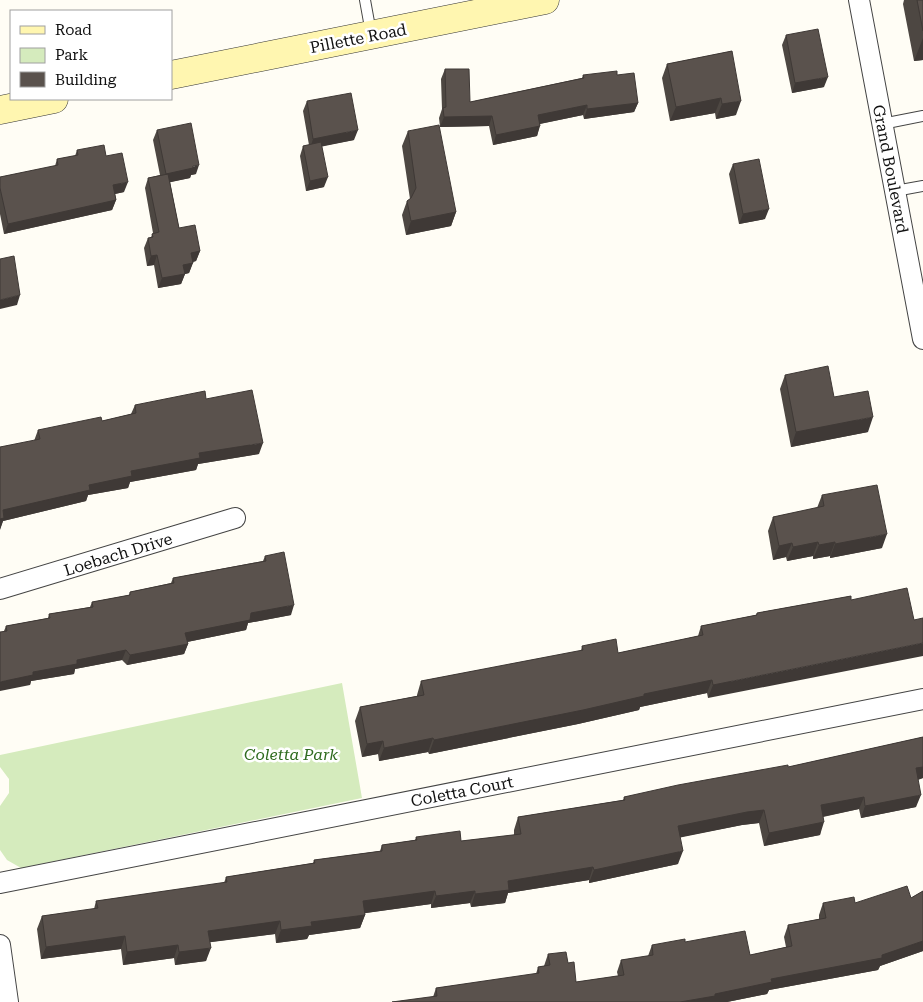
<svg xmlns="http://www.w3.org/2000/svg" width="923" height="1002" viewBox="0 0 923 1002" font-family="'Roboto Serif',serif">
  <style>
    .green { fill: #d5ebbd }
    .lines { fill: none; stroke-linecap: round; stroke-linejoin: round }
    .lane-casing { stroke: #444; stroke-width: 12 }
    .street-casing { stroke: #444; stroke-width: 22 }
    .secondary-casing { stroke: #333; stroke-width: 29 }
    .lane { stroke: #fff; stroke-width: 10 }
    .street { stroke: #fff; stroke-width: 20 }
    .secondary { stroke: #fff6b0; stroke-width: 28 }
    .wall { fill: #4d4742 }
    .shaded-wall { fill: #3f3936 }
    .building { fill: #5a524d; stroke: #3f3936 }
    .labels { text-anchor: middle; stroke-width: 5; stroke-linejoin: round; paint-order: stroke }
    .street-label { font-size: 16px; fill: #111; stroke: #fff }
    .park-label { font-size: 16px; font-style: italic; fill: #2f6b1f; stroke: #fff }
  </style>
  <rect width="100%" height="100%" fill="#fffdf5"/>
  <path class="green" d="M342 683 362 798 21 868 7 860 0 850V806L9 793V779L0 767V755Z"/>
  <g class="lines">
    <defs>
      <path id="lane" d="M365 0 371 33
        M882 124 923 116
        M895 191 923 186"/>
      <path id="street" d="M859 0 923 339
        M0 589 235 518
        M0 883 923 699
        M0 945 8 1002"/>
      <path id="secondary" d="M171 75 545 0
        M0 110 54 99"/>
    </defs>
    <use href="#lane" class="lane-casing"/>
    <use href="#street" class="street-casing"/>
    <use href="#secondary" class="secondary-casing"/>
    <use href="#lane" class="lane"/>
    <use href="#street" class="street"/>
    <use href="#secondary" class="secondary"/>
  </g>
  <path class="wall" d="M904 0H923V60L914 61 903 4Z
    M786 35 824 87 792 93 782 45Z
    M732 51 736 115 716 119 715 113 670 121 662 78 667 64Z
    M445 69 470 102 582 78 583 75H617L638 103 634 112 584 119 583 115 540 124 537 136 493 145 489 126 440 127 439 118 442 109 441 79Z
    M307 101 354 140 322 146 324 187 306 191 300 156 303 146 309 145 303 111Z
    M157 130 196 174 191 175 190 178 170 182 179 228 200 251 196 261 193 262 189 273 185 274 181 284 158 288 154 265 147 266 144 248 148 238H151L152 234 153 233 145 188 148 178 160 175 153 140Z
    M408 131 456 212 451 226 406 235 402 215 407 201 410 199 402 146Z
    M77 150 106 156 124 192 115 194 116 200 112 210 4 234 0 214V177L55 166 57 159 75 156Z
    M733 164 765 219 739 224 729 174Z
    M785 375 834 397 868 432 791 447 780 389Z
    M206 399 259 454 198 464 196 470 130 482 128 488 88 495 86 501 3 521 0 529V447L34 441 38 430 102 421 131 414 135 405Z
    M822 495 882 548 830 558V556L813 559V556L787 561 786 557 773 560 768 531 773 517 817 508Z
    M265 556 291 615 248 623 246 630 187 642 188 644 184 654 127 665 122 660 75 669 74 674 31 681 30 685 4 631 6 626 48 618 49 614 90 607 92 602 129 595 130 592 171 583 173 578 263 561Z
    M851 596 708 698 707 693 640 707 639 710 578 724 429 754 428 752 379 761 378 754 362 757 355 721 360 707 417 696V695L421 681 581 651 582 646 618 653 698 636 701 626 756 615 757 613Z
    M923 737V778L918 780 916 807 861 818 859 809 823 817 820 835 764 846 759 823 742 825 680 837 678 864 589 883V880L508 893 505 903 471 907 470 903 431 908V904L365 913V915L360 928 309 935 307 939 276 943 275 934 210 942 206 961 175 965 174 958 123 965 121 949 41 959 37 929 42 916 94 909 96 901 224 883 226 877 313 863 314 860 380 851 382 845 415 840 416 837 461 841 514 835V830L518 817 623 800 624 797 788 767Z
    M923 891V951L880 966 878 970 769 990 767 994 727 1002H392L433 997 436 988 536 974 538 967 544 966 548 954 568 963 576 982 618 976 617 972 621 960 648 956 652 945 685 942 750 955 786 947 784 937 788 925 819 919V915L823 903H855L911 898Z"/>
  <path class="shaded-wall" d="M923 38V60L914 61Z
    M828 77 824 87 792 93 795 83Z
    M721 98 715 113 670 121 676 107Z
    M741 101 736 115 716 119 722 104Z
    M638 103 634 112 584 119 587 109Z
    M587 105 583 115 534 125 538 115Z
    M492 116 489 126 440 127 444 117Z
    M540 126 537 136 493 145 496 135Z
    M358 130 354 140 310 149 313 139Z
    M199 165 196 174 191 175 190 178 162 184 166 174Z
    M328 177 324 187 306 191 310 181Z
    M128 182 124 192 110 195 113 185Z
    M116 200 112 210 4 234 8 224Z
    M769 209 765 219 739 224 743 214Z
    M456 212 451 226 406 235 411 221Z
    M200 251 196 261 187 263 191 253Z
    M157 255 154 265 147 266 151 256Z
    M193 263 189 273 185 274 181 284 158 288 162 278 183 265Z
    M20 295 17 305 0 309V300Z
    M873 417 868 432 791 447 796 432Z
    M263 443 259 454 198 464 196 470 130 482 128 488 88 495 86 501 3 521 0 530V518L3 510 131 471 199 453Z
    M887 534 882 548 830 558 835 544Z
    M818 542 813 556 787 561 793 547Z
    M835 542 830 556 813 559 819 545Z
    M792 543 786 557 773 560 779 546Z
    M294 605 291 615 248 623 246 630 182 643 185 633 251 613Z
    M923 643V656L708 698 713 685Z
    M188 644 184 654 127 665 130 655Z
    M126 650 122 660 75 669 74 674 31 681 30 685 0 691V682L33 672 77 660Z
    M712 680 707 693 640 707 639 710 578 724 429 754 434 740 644 694Z
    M433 738 428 752 379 761 384 748Z
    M383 741 378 754 362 757 367 744Z
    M923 767V778L911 781 916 768Z
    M921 795 916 807 861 818 865 806Z
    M864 797 859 809 816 818 821 805Z
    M764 810 759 823 742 825 673 839 678 826 747 812Z
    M824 822 820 835 764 846 769 833Z
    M683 851 678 864 589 883 594 870Z
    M593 867 589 880 508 893 505 903 471 907 475 894 508 881Z
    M435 891 431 904 359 914 363 901Z
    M475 891 470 903 431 908 436 896Z
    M365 915 360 928 309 935 307 939 276 943 281 930 311 922Z
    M280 921 275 934 204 943 208 931Z
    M125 936 121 949 41 959 46 947Z
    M923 941V951L880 966 878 970 769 990 767 994 727 1002H680L771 979 882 955Z
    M178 945 174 958 123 965 127 952Z
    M211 948 206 961 175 965 179 952Z"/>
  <path class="building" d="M917 0H923V31Z
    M818 29 828 77 795 83 786 35Z
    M732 51 741 101 722 104 721 98 676 107 667 64Z
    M445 69H469L470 102 584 78 583 75 617 71V75L634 73 638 103 587 109V105L538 115 540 126 496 135 492 116 444 117 443 108 446 107Z
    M351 93 358 130 313 139 307 101Z
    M191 123 199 165 193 166V168L166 174 157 130Z
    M439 125 456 212 411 221 407 201 411 198 416 188 408 131Z
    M321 142 328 177 310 181 303 146Z
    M104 145 106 156 122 153 128 182 113 185 116 200 8 224 0 188V177L58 165 57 159 78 155 77 150Z
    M759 159 769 209 743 214 733 164Z
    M168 174 179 228 195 225 200 251 191 253 193 263 183 265 185 274 162 278 157 255 151 256 148 238 153 237 152 234 159 232 148 178Z
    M14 256 20 295 0 300V259Z
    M828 366 834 397 868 391 873 417 796 432 785 375Z
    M252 390 263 443 199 453 200 458 131 471 132 476 89 485 90 490 3 510 4 518 0 519V447L40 439 38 430 101 417 102 421 136 413 135 405 205 391 206 399Z
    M877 485 887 534 835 544V542L819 545 818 542 793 547 792 543 779 546 773 517 824 506 822 495Z
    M284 552 294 605 251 613 250 620 185 633 188 644 130 655 126 650 77 660V664L33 672V675L0 682V632L7 631 6 626 50 618 49 614 93 607 92 602 130 595V592L174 583 173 578 266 561 265 556Z
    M907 588 914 620 923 618V643L713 685 712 680 644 694V696L583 710 434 740 433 738 384 748 383 741 367 744 360 707 424 695 421 681 583 650 582 646 616 639 618 653 703 635 701 626 757 615V613L851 596V600Z
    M923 737V767L916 768 921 795 865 806 864 797 821 805 824 822 769 833 764 810 747 812 678 826 683 851 594 870 593 867 508 881 509 890 475 894V891L436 896 435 891 363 901 365 915 311 922 312 926 281 930 280 921 208 931 211 948 179 952 178 945 127 952 125 936 46 947 42 916 98 908 96 901 227 882 226 877 315 863 314 860 382 851V845L417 840 416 837 460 831 461 841 521 834 518 817 625 800 624 797 678 785 788 765V767Z
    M907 886 911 898 923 891V941L882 955V958L771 979 772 982 715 994V996L680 1002H392L437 996 436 988 539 973 538 967 550 965 548 954 566 952 568 963 574 962 576 982 624 975 621 960 653 955 652 945 685 939V942L745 931 750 955 792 946 788 925 826 918 823 903 854 897 855 903Z"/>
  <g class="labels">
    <g class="street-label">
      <text transform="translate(358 38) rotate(-11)" y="6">Pillette Road</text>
      <text transform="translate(891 169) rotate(79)" y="6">Grand Boulevard</text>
      <text transform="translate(118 554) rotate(-17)" y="6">Loebach Drive</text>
      <text transform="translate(462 791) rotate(-11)" y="6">Coletta Court</text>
    </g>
    <g class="park-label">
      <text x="291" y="760">Coletta Park</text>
    </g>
  </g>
  <rect x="10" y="10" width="162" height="90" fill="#ffffff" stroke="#a0a0a0"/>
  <rect x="20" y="26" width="25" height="8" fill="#fff6b0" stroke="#a0a0a0"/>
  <text x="55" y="35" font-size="15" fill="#111111">Road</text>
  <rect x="20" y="48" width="25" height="15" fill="#d5ebbd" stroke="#a0a0a0"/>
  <text x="55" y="60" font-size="15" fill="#111111">Park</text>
  <rect x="20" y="72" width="25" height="15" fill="#5a524d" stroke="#a0a0a0"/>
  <text x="55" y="85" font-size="15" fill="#111111">Building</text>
</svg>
